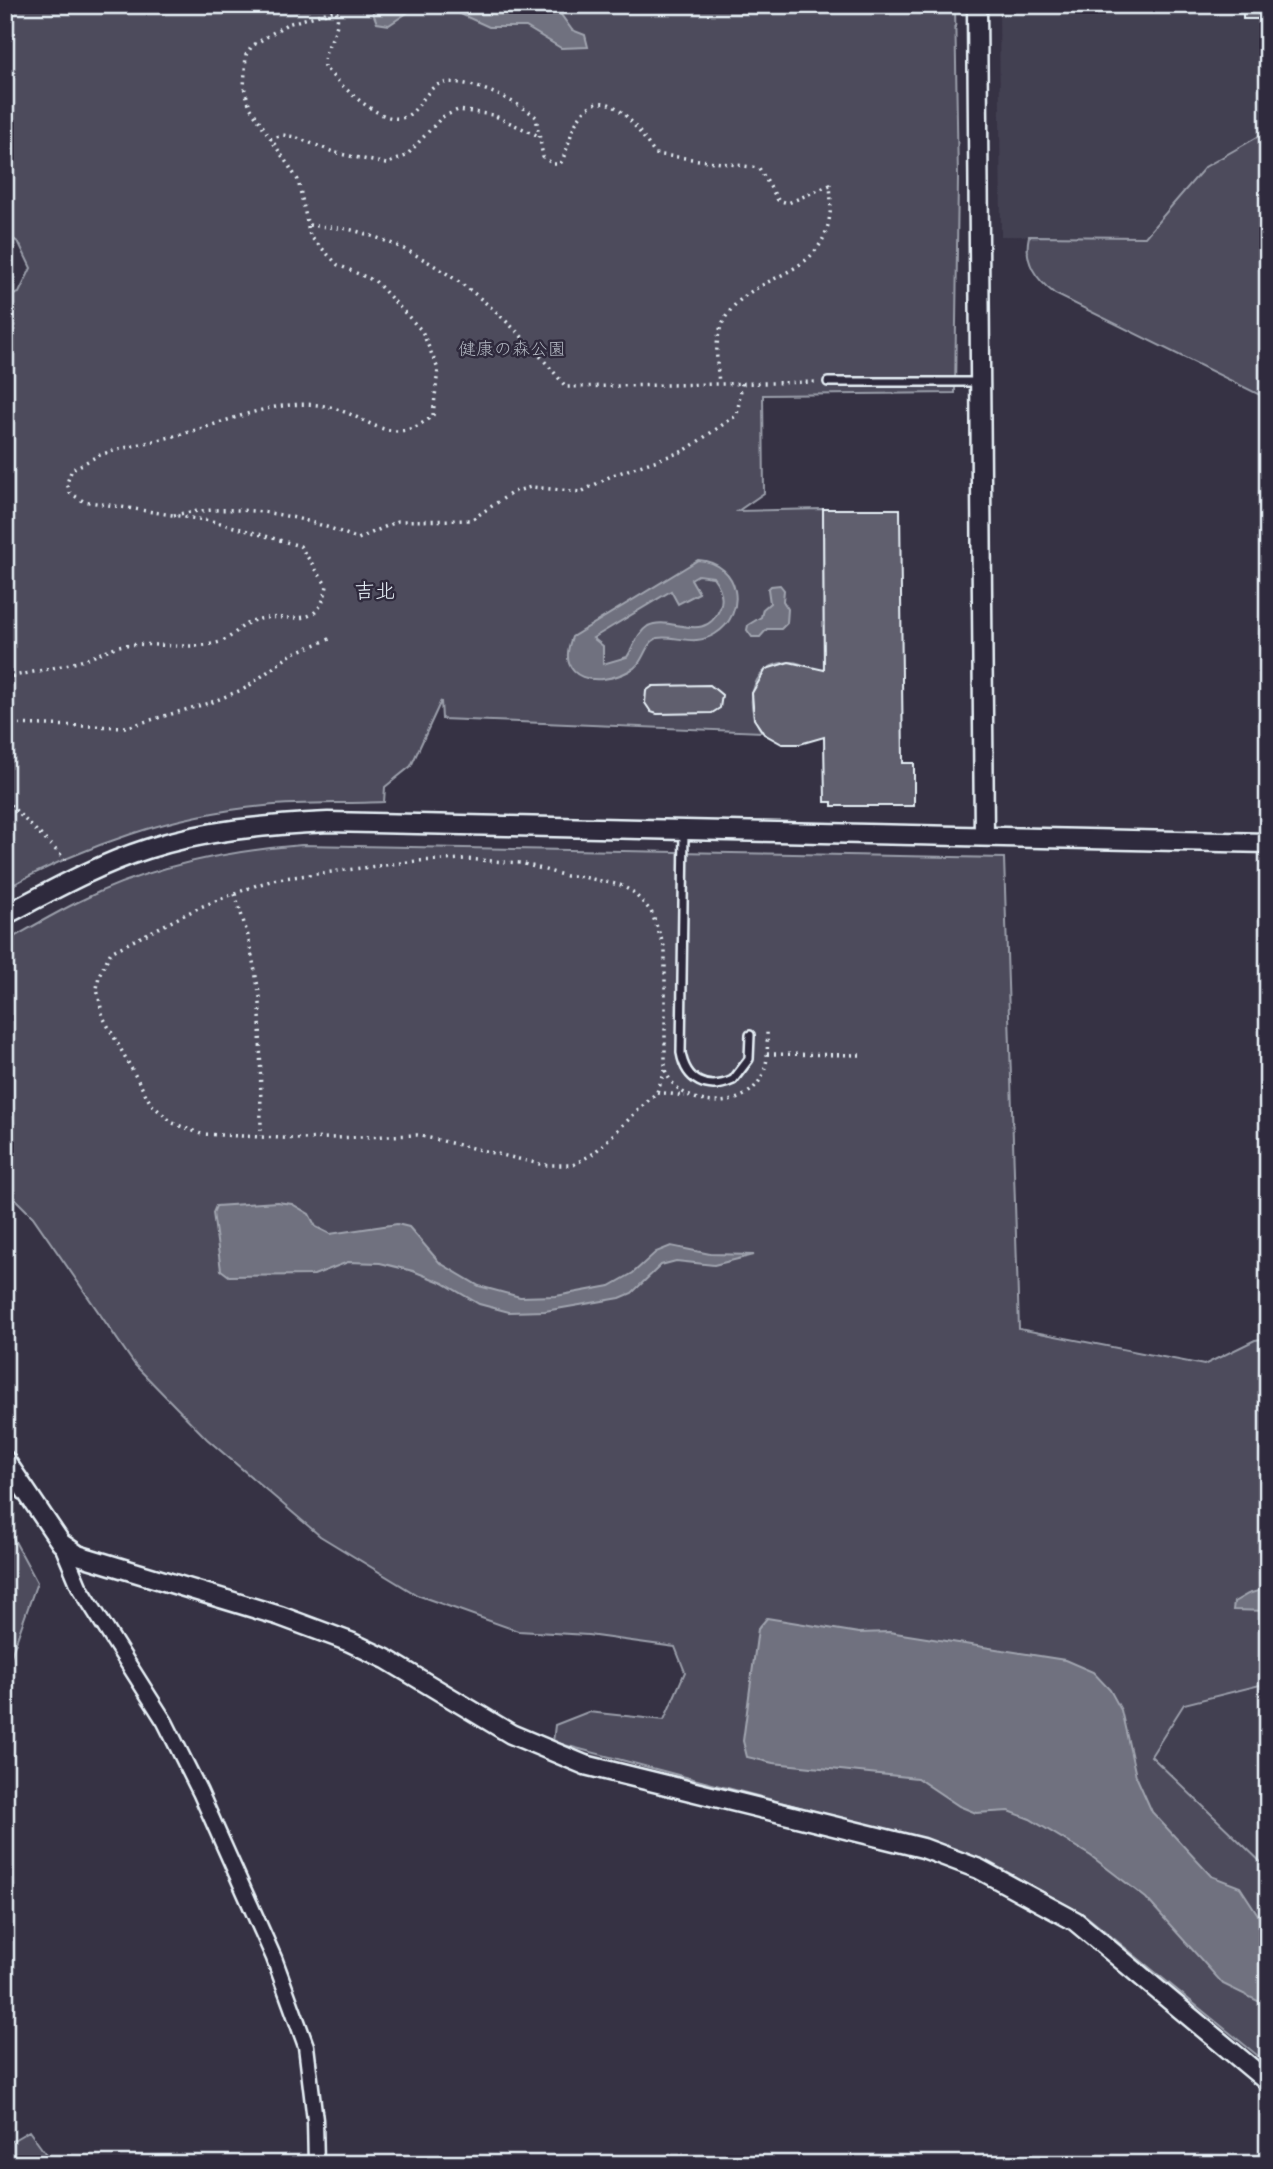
<svg xmlns="http://www.w3.org/2000/svg" width="1273" height="2169" viewBox="0 0 1273 2169" font-family="'Balsamiq Sans','Klee One',sans-serif">
  <style>
    .built { fill: #433f51 }
    .green { fill: #4d4b5c; stroke: #9a9eaa; stroke-width: 2 }
    .water { fill: #70717f; stroke: #a0a4af; stroke-width: 2; fill-rule: evenodd }
    .building { fill: #605e6e; stroke: #e8f1f8; stroke-width: 2 }
    .lines { fill: none; stroke-linecap: round; stroke-linejoin: round }
    .service-casing { stroke: #e8f1f8; stroke-width: 12 }
    .minor-casing { stroke: #e8f1f8; stroke-width: 19 }
    .tertiary-casing { stroke: #e8f1f8; stroke-width: 23 }
    .path { stroke: #e8f1f8; stroke-width: 3.5; stroke-dasharray: 2 5; stroke-linecap: butt }
    .service { stroke: #2f2a3d; stroke-width: 7 }
    .minor { stroke: #2f2a3d; stroke-width: 14 }
    .tertiary { stroke: #2f2a3d; stroke-width: 18 }
    .labels { text-anchor: middle; stroke-width: 5; stroke-linejoin: round; paint-order: stroke }
    .park-label { font-size: 18px; fill: #b2b7c1; stroke: #2f2a3d }
    .quarter-label { font-size: 21px; fill: #e8f1f8; stroke: #2f2a3d }
  </style>
  <rect width="100%" height="100%" fill="#363244"/>
  <filter id="ink" filterUnits="userSpaceOnUse"><feTurbulence type="fractalNoise" baseFrequency=".0143" numOctaves="2"/><feDisplacementMap in="SourceGraphic" scale="14" xChannelSelector="R" yChannelSelector="G"/><feConvolveMatrix kernelMatrix="1 2 1 2 8 2 1 2 1" color-interpolation-filters="sRGB"/></filter>
  <g filter="url(#ink)">
    <path class="built" d="M999 5H1268V131L1166 210 1145 237 1001 236Z
      M1268 1683V1869L1151 1756 1184 1704Z"/>
    <path class="green" d="M5 5H955L958 179 955 393 763 395 764 493 738 511 823 509 824 673C813 670 803 663 792 662 753 661 741 703 762 732L442 719 441 701 411 766 385 787 384 802C345 804 304 802 265 806 176 814 84 845 5 889V298L19 293 31 268 19 243 5 233Z
      M1268 131V399L1055 294C1036 279 1023 262 1029 236L1145 237 1205 167Z
      M302 845 1004 858 1019 1329 1204 1365 1255 1340 1268 1338V1683L1184 1704 1151 1756 1268 1869V2064L1085 1915 987 1861 925 1840 553 1742 555 1725 588 1712 664 1720 685 1672 675 1647 588 1635 518 1631 417 1595 320 1536 207 1439 135 1365 33 1217 5 1189V942C30 928 55 913 80 901 148 867 226 851 302 845Z
      M5 1523 37 1582 5 1673Z
      M29 2131 53 2164H5V2145Z"/>
    <path class="water" d="M370 5H554L572 30 585 35 588 47 561 48 526 27H489L443 6 413 9 389 25 377 23Z
      M698 560C741 563 748 614 715 634 694 647 678 635 657 638 643 645 645 664 629 671 599 687 554 682 572 637ZM698 575 713 577C720 586 724 597 720 608 705 646 670 614 648 626 637 633 634 647 627 657L603 664V646L593 638 671 591 678 604 699 593 691 579Z
      M780 585 784 590 783 601 788 609 787 623 781 629H767L760 637H752L747 630 748 625 761 617 763 609 770 603 768 589 771 586Z
      M277 1202 292 1204 309 1214 316 1227 330 1234 397 1224 409 1227 440 1263 479 1286 520 1297 556 1296 610 1286 633 1273 656 1252 671 1246 710 1254 754 1255 714 1265 676 1261 661 1265 632 1293 620 1298 545 1311 509 1312 479 1304 443 1283 413 1271 380 1263 348 1262 314 1275 229 1276 221 1270 213 1213 216 1206Z
      M1268 1588V1611L1233 1610 1234 1602 1248 1594Z
      M767 1618 859 1633 889 1632 1065 1660 1093 1672 1110 1690 1121 1710 1136 1776 1152 1812 1211 1876 1240 1887 1268 1930V2006L1223 1984 1146 1898 1091 1856 1030 1819 1009 1811 976 1813 959 1806 917 1778 773 1763 747 1757 743 1741 758 1629Z"/>
    <path class="building" d="M1243 5H1268V19H1243Z
      M823 509H900L903 763H914V806H832V802H825L824 737 800 744H782L764 734 754 719 752 693 766 669 789 662 824 670Z
      M710 685 722 695 720 708 712 713 657 714 651 712 645 703 646 691 653 686Z"/>
    <g class="lines">
      <defs>
        <path id="service" d="M828 382H979
          M684 830 681 1053C686 1081 707 1092 733 1080L749 1059 750 1035"/>
        <path id="minor" d="M61 1543 79 1586 165 1722 200 1792 274 1958 306 2046 315 2120 316 2164"/>
        <path id="tertiary" d="M977 5 984 836
          M5 915C51 891 97 865 147 849 205 830 268 825 328 822L1268 843
          M5 1460 61 1543 78 1555 280 1616 350 1642 386 1659 511 1734 585 1765 923 1848 979 1869 1075 1921 1268 2082"/>
      </defs>
      <use href="#service" class="service-casing"/>
      <use href="#minor" class="minor-casing"/>
      <use href="#tertiary" class="tertiary-casing"/>
      <path class="path" d="M270 139 283 135 295 137 336 153 386 164 406 156 442 117 458 110 493 115 541 137
        M309 225C323 227 338 227 352 230 440 253 511 318 566 387L819 382
        M174 515C236 502 300 514 358 539L398 521 471 520 513 492 531 487 581 492 613 475 684 451 737 415 742 383
        M5 678C31 672 58 668 84 660 97 656 110 647 124 645 155 642 189 651 220 642 234 637 241 624 255 620 289 611 318 634 327 586L300 546 217 522 83 501 70 493 67 483 72 469C84 464 95 456 106 453 133 445 162 440 189 432 233 420 278 398 325 406 368 414 390 452 433 415L438 369 422 331 375 281 338 265 310 236 298 180 250 107 244 87 246 55 252 46 287 24 336 10C343 31 322 46 324 67 339 83 383 129 407 116 419 109 425 92 437 85 459 73 519 102 536 117L543 157 553 164H560C568 151 569 136 576 123 604 72 638 130 655 154L759 168 778 200 788 203 830 185C840 289 751 262 722 324 714 343 717 364 719 383
        M5 724 127 727 212 702 246 688 293 653 330 639
        M5 800 66 860
        M235 894 248 936 260 997 261 1136
        M767 1054 865 1055
        M665 1070 657 1092 594 1153 573 1165H544L417 1135 301 1139 201 1134 173 1123 151 1104 103 1017 97 989 99 975 111 952 200 907 257 885 277 879 416 861 465 859 521 863 566 876H578L620 885 633 892 651 911 665 949V1070C680 1110 749 1115 764 1071 769 1058 767 1042 767 1028
        M657 1092 685 1096"/>
      <use href="#service" class="service"/>
      <use href="#minor" class="minor"/>
      <use href="#tertiary" class="tertiary"/>
    </g>
  </g>
  <g class="labels">
    <g class="park-label">
      <text x="512" y="355">健康の森公園</text>
    </g>
    <g class="quarter-label">
      <text x="375" y="598">吉北</text>
    </g>
  </g>
  <rect width="1273" height="2169" fill="none" stroke="#2f2a3d" stroke-width="28"/>
  <rect x="14" y="14" width="1245" height="2141" fill="none" stroke="#e8f1f8" stroke-width="2.5" filter="url(#ink)"/>
</svg>
